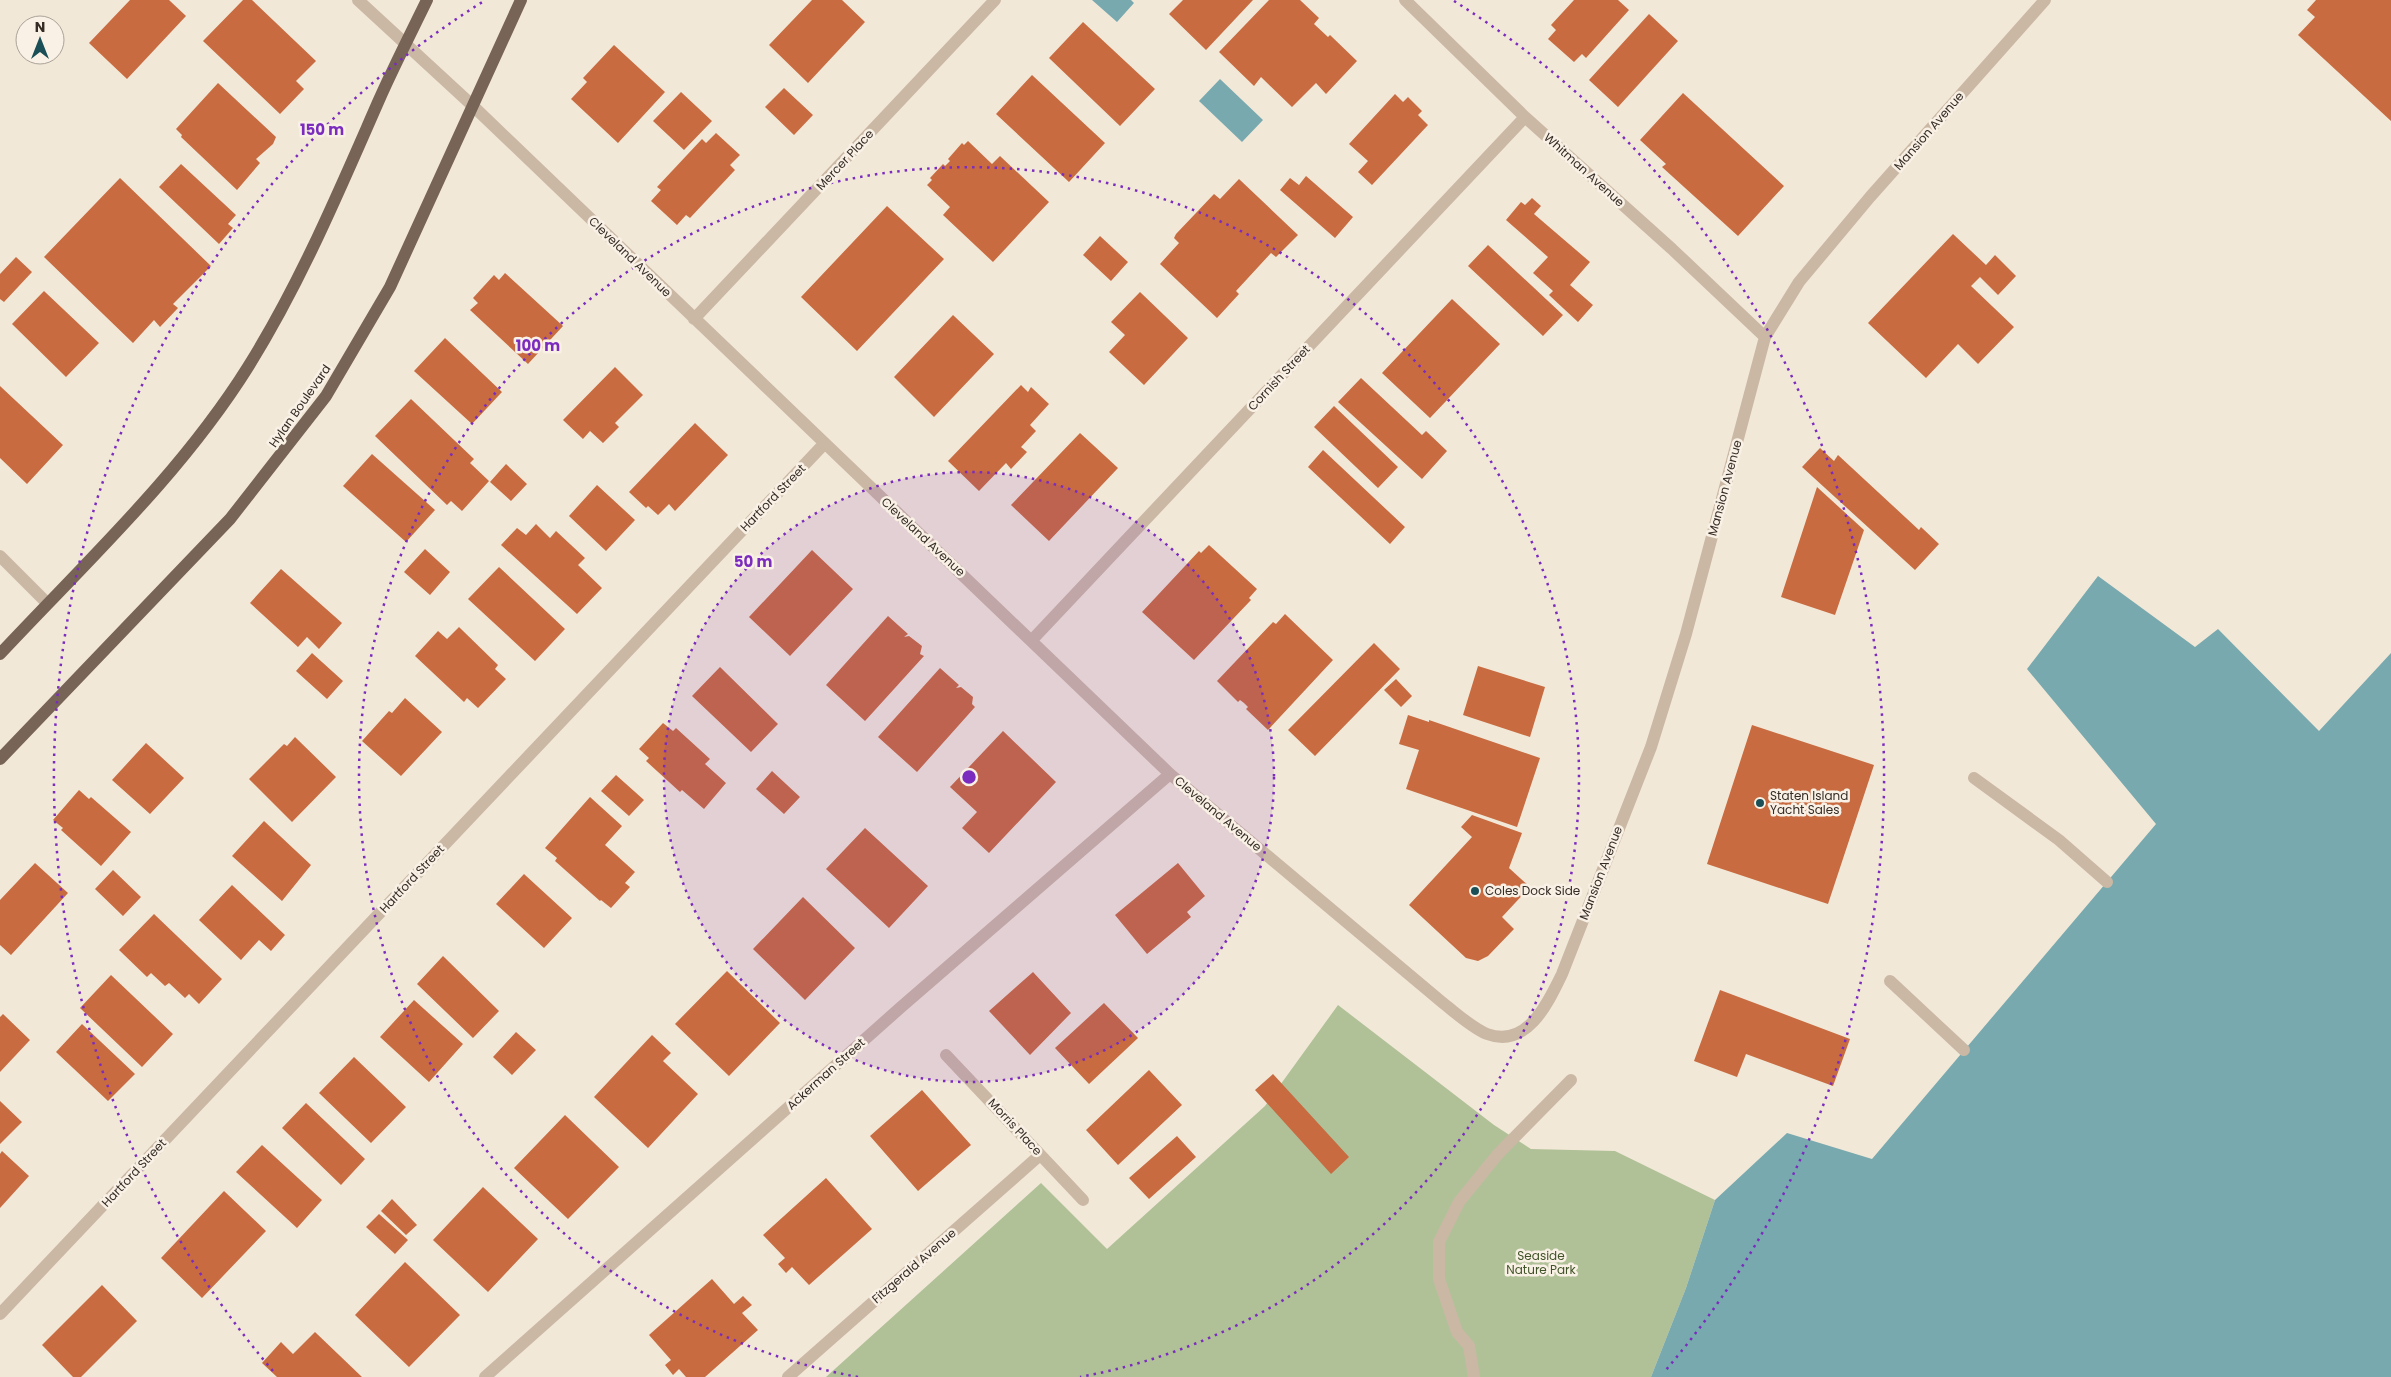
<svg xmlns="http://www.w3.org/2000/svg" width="2391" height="1377" viewBox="0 0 2391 1377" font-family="Poppins,sans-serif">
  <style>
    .green { fill: #b0c198 }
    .water { fill: #77a9af }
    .building { fill: #c86b40 }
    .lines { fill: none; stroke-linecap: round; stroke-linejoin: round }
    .minor { stroke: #cab8a4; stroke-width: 12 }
    .major { stroke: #776457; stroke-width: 12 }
    .ring { fill: none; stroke: #7b2cbf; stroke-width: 2.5; stroke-dasharray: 2.5 5 }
    .poi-dot { fill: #1b4f57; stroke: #f9f1e5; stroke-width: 2 }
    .labels { text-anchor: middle; stroke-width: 5; stroke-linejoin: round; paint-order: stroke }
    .street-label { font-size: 12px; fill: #352c26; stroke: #f9f1e5 }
    .poi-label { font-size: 12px; fill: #352c26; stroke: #f9f1e5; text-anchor: start }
    .park-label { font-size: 12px; fill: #415429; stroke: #f9f1e5 }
    .centre { fill: #7b2cbf; stroke: #f9f1e5; stroke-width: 2.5 }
    .ring-label { font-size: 15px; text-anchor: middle; font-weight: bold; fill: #7b2cbf; stroke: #f9f1e5; stroke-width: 5; stroke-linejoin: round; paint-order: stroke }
  </style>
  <rect width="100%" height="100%" fill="#f2e8d8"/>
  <path class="green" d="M1338 1005 1494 1125 1531 1149 1615 1151 1715 1200 1686 1288 1651 1377H826L1041 1183 1107 1249 1265 1106Z"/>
  <path class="water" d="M1092 0H1131L1134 3 1117 22Z
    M1220 79 1263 120 1242 142 1199 101Z
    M2098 576 2195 647 2218 629 2319 731 2391 653V1377H1651L1686 1288 1715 1200 1787 1133 1872 1159 2156 824 2027 669Z"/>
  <path class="building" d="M130 0H169L186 16 127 79 89 43Z
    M243 0H252L316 61 296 81 304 89 280 114 203 41Z
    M812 0H842L865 22 808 83 769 45Z
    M1183 0H1253L1206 50 1169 14Z
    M1269 0H1300L1319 18 1314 24 1328 37 1330 35 1357 61 1326 94 1316 83 1292 107 1261 77 1254 86 1219 52Z
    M1574 0H1618L1629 10 1586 58 1582 54 1574 62 1548 39 1556 30 1551 25Z
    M2316 0H2391V121L2298 35 2315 17 2307 10Z
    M1649 14 1678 41 1618 107 1589 80Z
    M1083 22 1155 89 1120 126 1049 58Z
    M614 45 665 92 618 143 571 99 587 82 583 78Z
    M1032 75 1105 143 1069 182 996 114Z
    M218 83 276 137 273 144 256 159 260 163 237 190 181 137 182 135 176 129Z
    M784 88 813 115 794 135 765 107Z
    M681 92 712 121 684 150 653 121Z
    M1683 93 1784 186 1738 236 1662 167 1666 164 1640 140Z
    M1395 94 1403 102 1408 97 1422 111 1418 115 1428 125 1372 185 1358 172 1368 161 1349 144Z
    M716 133 740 155 730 165 735 170 690 218 686 215 677 225 651 201 661 190 657 187 702 139 706 143Z
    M968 141 992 164 1000 156 1049 202 993 262 943 215 950 207 927 185 932 180 930 178 943 164 945 166 950 161 948 159 962 143 964 145Z
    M181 164 236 215 228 224 233 228 219 244 159 187Z
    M1306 176 1353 217 1335 238 1280 190 1290 178 1299 185Z
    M120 178 211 266 173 304 178 308 160 327 154 320 133 343 44 257Z
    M1239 179 1298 235 1276 257 1271 253 1236 291 1239 294 1217 318 1160 264 1179 243 1174 238 1176 234 1214 194 1220 199Z
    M1532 198 1541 206 1534 214 1590 262 1570 285 1593 305 1578 322 1549 295 1553 291 1533 273 1548 257 1506 220 1521 202 1525 205Z
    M887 206 944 259 857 351 801 297Z
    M1953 234 1986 265 1995 255 2016 276 1998 295 1980 277 1971 286 2014 327 1978 364 1958 344 1926 378 1868 323Z
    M1100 236 1128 262 1111 281 1083 255Z
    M1488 245 1563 315 1543 336 1468 266Z
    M16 257 32 272 4 302 0 299V274Z
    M505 273 563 326 528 364 470 310 478 303 473 298 494 275 499 280Z
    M44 291 99 343 66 377 12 324Z
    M1140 292 1188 338 1144 385 1109 352 1125 335 1111 322Z
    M1452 299 1500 344 1430 418 1382 373Z
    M953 315 994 354 934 417 894 377Z
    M445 338 502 392 472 424 414 371Z
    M615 367 643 395 615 423 619 427 603 443 590 431 583 439 563 420Z
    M1361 378 1422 435 1426 431 1447 451 1422 479 1338 402Z
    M1021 385 1028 392 1031 387 1049 404 1030 425 1036 431 1021 447 1027 452 1011 469 1006 463 979 491 948 461Z
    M0 386 63 445 27 484 0 458Z
    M411 399 474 459 470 463 489 481 462 511 451 501 447 505 375 436Z
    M1334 406 1398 467 1378 488 1314 427Z
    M695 423 728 455 675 511 669 504 658 515 648 506 646 508 629 492Z
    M1080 433 1118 468 1049 541 1011 505Z
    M1820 448 1834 461 1838 455 1919 530 1921 527 1939 544 1915 570 1802 467Z
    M1323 450 1405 527 1390 544 1308 467Z
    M372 454 435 510 406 542 343 486Z
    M506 464 527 484 511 501 490 482Z
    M597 485 635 520 606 551 569 516Z
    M1817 487 1864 530 1835 615 1781 597Z
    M536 524 550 538 556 531 585 558 578 565 602 588 577 614 501 545 517 528 526 535Z
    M1209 545 1257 589 1249 598 1251 600 1194 660 1142 612 1199 551 1201 553Z
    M425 549 450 572 430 595 404 572Z
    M812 550 853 589 790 656 749 617Z
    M499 567 565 629 535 661 468 599Z
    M281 569 342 623 319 649 307 637 298 647 250 603Z
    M1285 614 1333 660 1268 730 1246 709 1248 707 1244 703 1240 700 1238 702 1217 681 1273 622 1276 624Z
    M888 616 908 634 904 637 909 636 922 646 920 654 924 656 865 721 826 685Z
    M459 627 498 665 495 669 506 679 478 708 467 698 464 702 415 656 438 631 447 639Z
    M1374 643 1400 669 1315 756 1288 730Z
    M312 653 343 681 327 699 296 671Z
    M1478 666 1545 687 1530 737 1463 715Z
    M720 667 778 724 751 752 692 696Z
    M940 668 959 685 956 688 961 687 973 697 972 704 975 707 917 772 878 737Z
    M1396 679 1412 696 1401 707 1384 690Z
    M405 698 442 732 401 776 362 741 389 711 392 713Z
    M1408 715 1429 722V720L1540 758 1517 827 1406 789 1419 750 1399 744Z
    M663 723 673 731 676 728 710 759 705 764 726 783 704 809 682 790 680 792 646 761 649 758 639 749Z
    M1752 725 1874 765 1828 904 1707 864Z
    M1003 731 1056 782 989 853 962 828 977 812 950 787Z
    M295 737 336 777 292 822 249 779 284 744 287 746Z
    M146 743 184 778 150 814 112 780Z
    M772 771 800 797 784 814 756 789Z
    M616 775 644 800 629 816 601 791Z
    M79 790 89 799 91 797 131 832 101 866 61 830 63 828 53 820Z
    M590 797 622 826 605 845 635 872 625 883 630 887 611 908 601 900 600 901 555 861 557 858 545 848Z
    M1472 815 1522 833 1509 868 1530 887 1502 917 1514 929 1488 956 1478 961 1466 958 1409 905 1472 837 1461 827Z
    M264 821 311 865 282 901 232 856Z
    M865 828 928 886 889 928 826 869Z
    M35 863 68 893 11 955 0 945V900Z
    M1178 863 1205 896 1187 912 1191 917 1147 954 1115 915Z
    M113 870 141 897 123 916 95 889Z
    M524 874 572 918 544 948 496 904Z
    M232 885 285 935 271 951 259 940 241 960 199 920Z
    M803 897 855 948 805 1000 753 949Z
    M154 914 222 979 199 1004 189 994 185 998 169 983 165 986 151 973 147 977 119 950Z
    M443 956 499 1011 473 1038 417 984Z
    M727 971 780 1023 729 1076 675 1024Z
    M1033 972 1071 1013 1030 1055 989 1011Z
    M111 975 173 1034 142 1067 80 1008Z
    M1720 990 1850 1039 1833 1086 1746 1054 1737 1077 1694 1061Z
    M414 1000 463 1044 429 1082 380 1037Z
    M1104 1003 1138 1038 1089 1084 1055 1048Z
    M3 1014 30 1040 0 1072V1017Z
    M82 1024 135 1074 108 1101 56 1052Z
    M516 1032 536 1050 512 1075 493 1057Z
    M652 1035 671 1053 663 1061 698 1094 648 1148 594 1097Z
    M354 1057 406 1107 371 1143 319 1093Z
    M1149 1070 1182 1105 1118 1165 1086 1130Z
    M1273 1074 1349 1157 1331 1174 1255 1090Z
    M922 1090 971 1145 918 1191 870 1136Z
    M0 1101 22 1122 0 1144Z
    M306 1103 365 1159 341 1185 282 1128Z
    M565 1115 619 1167 568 1219 514 1168Z
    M1177 1136 1196 1157 1149 1199 1129 1178Z
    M262 1145 322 1200 297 1228 236 1172Z
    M2 1151 29 1176 0 1208V1154Z
    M826 1178 872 1229 809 1285 792 1267 786 1273 778 1264 785 1258 763 1235Z
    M483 1187 538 1239 488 1292 433 1240Z
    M224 1191 266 1231 202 1298 161 1258Z
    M392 1199 417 1225 406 1235 381 1211Z
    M379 1214 408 1240 395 1254 366 1227Z
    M405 1262 460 1315 409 1367 355 1315Z
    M712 1279 734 1304 743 1296 752 1305 742 1313 758 1330 705 1377H686L679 1369 673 1375 665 1365 671 1360 649 1335Z
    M102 1285 137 1321 81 1377H73L42 1345Z
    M315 1332 362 1377H277L262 1363 281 1342 293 1354Z"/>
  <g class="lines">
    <path class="minor" d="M358 0 473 106 1170 774 1443 1003C1456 1013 1472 1028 1487 1034 1527 1049 1548 1003 1562 974L1651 747 1686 634 1765 337 1799 282 1870 197 2045 0
      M1405 0 1525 117 1672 249 1765 337
      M694 319 995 0
      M0 556 47 603
      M1032 640 1525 117
      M1974 778 2059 840 2107 882
      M1890 981 1964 1050
      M946 1055 1083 1200
      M0 1314 824 444
      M485 1377 900 1008 1170 774
      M788 1377 1040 1155
      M1474 1377 1469 1346 1457 1332 1439 1279V1242L1459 1202 1498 1154 1571 1080"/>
    <path class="major" d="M0 654C86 562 181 474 248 367 301 282 339 191 379 100 394 66 411 33 427 0
      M0 759 230 519 326 396 390 287 521 0"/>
  </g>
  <circle cx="969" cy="777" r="305" fill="#7b2cbf" fill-opacity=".12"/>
  <g class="ring">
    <circle cx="969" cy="777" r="305"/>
    <path d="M858 1377A610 610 0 1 1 1080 1377"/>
    <path d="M273 1371A915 915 0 0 1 484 1M1454 1A915 915 0 0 1 1665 1371"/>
  </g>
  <g class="poi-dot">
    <circle cx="1760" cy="803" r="5"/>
    <circle cx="1475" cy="891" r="5"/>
  </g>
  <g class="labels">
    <g class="street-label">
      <text transform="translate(1929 131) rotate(-49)" y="4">Mansion Avenue</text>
      <text transform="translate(845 160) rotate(-47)" y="4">Mercer Place</text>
      <text transform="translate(1584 170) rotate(42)" y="4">Whitman Avenue</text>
      <text transform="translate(630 257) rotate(44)" y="4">Cleveland Avenue</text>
      <text transform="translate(1279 378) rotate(-47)" y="4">Cornish Street</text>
      <text transform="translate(300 406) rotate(-55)" y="4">Hylan Boulevard</text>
      <text transform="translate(1725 488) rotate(-75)" y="4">Mansion Avenue</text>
      <text transform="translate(773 498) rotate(-46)" y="4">Hartford Street</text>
      <text transform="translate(923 537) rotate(43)" y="4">Cleveland Avenue</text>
      <text transform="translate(1218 814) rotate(40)" y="4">Cleveland Avenue</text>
      <text transform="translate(1601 873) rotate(-69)" y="4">Mansion Avenue</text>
      <text transform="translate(412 879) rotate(-47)" y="4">Hartford Street</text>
      <text transform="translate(826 1074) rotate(-42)" y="4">Ackerman Street</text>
      <text transform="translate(1015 1127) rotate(47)" y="4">Morris Place</text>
      <text transform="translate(134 1173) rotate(-47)" y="4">Hartford Street</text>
      <text transform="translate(914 1266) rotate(-41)" y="4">Fitzgerald Avenue</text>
    </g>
    <g class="poi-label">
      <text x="1770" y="800">Staten Island<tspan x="1770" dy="14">Yacht Sales</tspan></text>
      <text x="1485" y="895">Coles Dock Side</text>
    </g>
    <g class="park-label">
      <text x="1541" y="1260">Seaside<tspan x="1541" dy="14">Nature Park</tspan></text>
    </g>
  </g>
  <circle cx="969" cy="777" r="8" class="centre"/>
  <g class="ring-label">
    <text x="322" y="135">150 m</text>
    <text x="538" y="351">100 m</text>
    <text x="753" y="567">50 m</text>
  </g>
  <g transform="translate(40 40)"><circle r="24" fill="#f9f1e5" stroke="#aba299"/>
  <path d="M0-4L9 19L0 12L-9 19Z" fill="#1b4f57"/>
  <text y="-8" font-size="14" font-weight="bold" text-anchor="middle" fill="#352c26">N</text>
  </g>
</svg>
